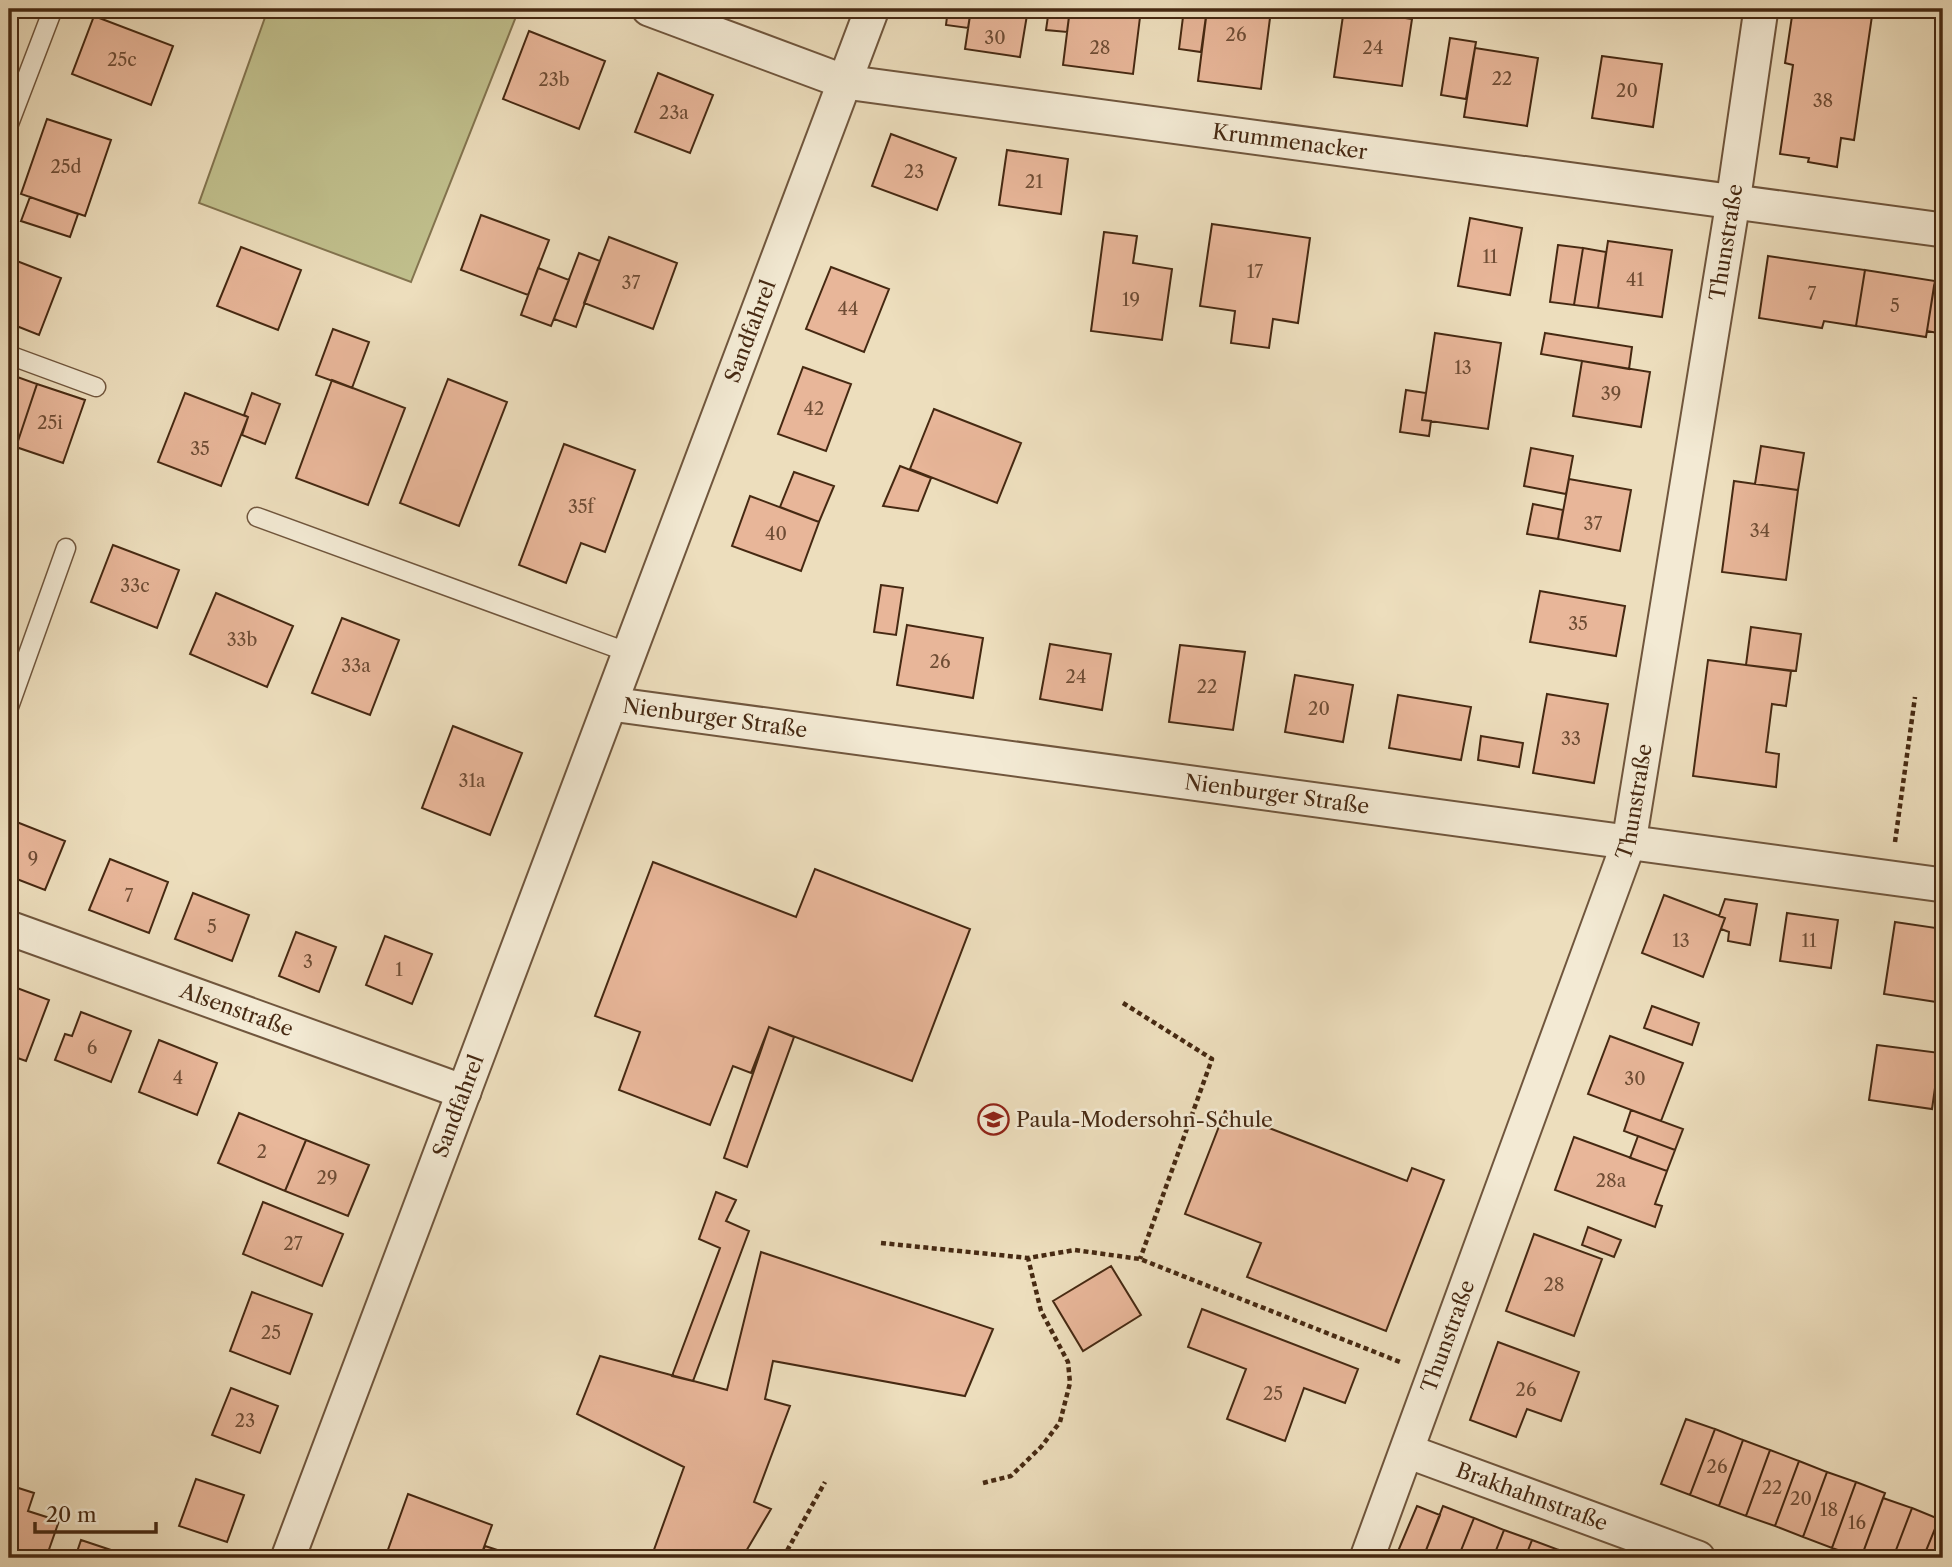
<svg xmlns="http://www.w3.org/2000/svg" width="1952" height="1567" viewBox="0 0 1952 1567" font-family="'Libre Caslon Text',serif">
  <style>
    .green { fill: #c0bf8c; stroke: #83744f; stroke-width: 2 }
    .building { fill: #e8b699; stroke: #462912; stroke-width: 2 }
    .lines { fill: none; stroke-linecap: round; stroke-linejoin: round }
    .service-casing { stroke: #70563d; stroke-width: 21 }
    .minor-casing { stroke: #70563d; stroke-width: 37 }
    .path { stroke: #462912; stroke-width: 4.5; stroke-dasharray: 5 3.5; stroke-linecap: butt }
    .service { stroke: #f3ead4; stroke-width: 18 }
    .minor { stroke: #f3ead4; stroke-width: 33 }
    .labels { text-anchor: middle; stroke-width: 5; stroke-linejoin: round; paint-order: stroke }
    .number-label { font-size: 18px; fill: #6e4c34 }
    .street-label { font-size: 21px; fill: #462912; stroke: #f3ead4 }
    .poi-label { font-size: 21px; fill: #462912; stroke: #f3ead4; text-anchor: start }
  </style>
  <rect width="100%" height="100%" fill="#eddebd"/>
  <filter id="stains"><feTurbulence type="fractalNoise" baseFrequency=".00286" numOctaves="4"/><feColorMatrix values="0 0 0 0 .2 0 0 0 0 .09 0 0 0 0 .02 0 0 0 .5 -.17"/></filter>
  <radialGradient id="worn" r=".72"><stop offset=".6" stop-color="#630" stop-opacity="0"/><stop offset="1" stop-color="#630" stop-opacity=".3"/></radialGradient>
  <path class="green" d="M268 9H519L411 282 199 203Z"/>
  <path class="building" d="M948 9H971L968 28 946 25Z
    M971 9H1028L1020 57 965 49Z
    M1049 9H1070L1067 32 1046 30Z
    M1070 9H1141L1133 74 1063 65Z
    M1184 9H1207L1201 52 1179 49Z
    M1344 9 1412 19 1402 86 1334 77Z
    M1801 9H1873L1854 140 1841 138 1837 167 1808 162 1809 158 1780 154 1793 65 1785 63 1792 16 1800 17Z
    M1207 10 1270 18 1261 89 1198 81Z
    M94 16 173 46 151 105 72 74Z
    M529 31 605 61 579 129 503 99Z
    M1450 38 1476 42 1466 99 1441 95Z
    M1475 48 1538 58 1527 126 1464 117Z
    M1602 56 1662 64 1653 127 1592 118Z
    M658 73 713 95 690 153 635 132Z
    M47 119 111 140 85 216 21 194Z
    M891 134 956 158 937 210 872 186Z
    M1007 150 1068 159 1061 214 999 205Z
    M30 197 78 214 70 237 21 221Z
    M481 215 549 240 528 295 461 270Z
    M1470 218 1522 228 1510 295 1458 286Z
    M1212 224 1310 238 1298 323 1273 319 1269 348 1231 343 1235 311 1200 306Z
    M1104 232 1137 236 1133 263 1172 269 1162 340 1091 331Z
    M609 237 677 263 653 329 584 303Z
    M1608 241 1672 250 1662 317 1598 308Z
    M1558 245 1583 248 1574 305 1550 302Z
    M241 247 301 270 278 330 217 306Z
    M1583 248 1606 252 1598 308 1574 305Z
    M579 253 600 261 576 327 554 319Z
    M1768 256 1865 270 1856 326 1824 321 1822 328 1759 318Z
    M9 258 61 278 39 335 9 323Z
    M831 267 889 289 864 352 806 329Z
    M538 268 569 280 551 326 521 315Z
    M1865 270 1935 281 1926 337 1856 326Z
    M1934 286 1943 288V334L1927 331Z
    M333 329 369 342 352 388 316 375Z
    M1435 333 1501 343 1488 429 1422 420Z
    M1545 333 1632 347 1629 369 1541 354Z
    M1582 361 1650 372 1641 427 1573 416Z
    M803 367 851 384 826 451 778 434Z
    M9 374 37 384 16 447 9 444Z
    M448 379 507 402 459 526 400 503Z
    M332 380 405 408 368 505 296 478Z
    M37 384 85 400 63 463 16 447Z
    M1406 390 1426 393 1422 420 1431 421 1429 436 1400 432Z
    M185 393 248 417 221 486 158 462Z
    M252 393 280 404 265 444 242 435 248 417 244 415Z
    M934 409 1021 443 997 503 910 469Z
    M564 444 635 470 605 552 581 543 566 583 519 565Z
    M1761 446 1804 453 1798 490 1755 484Z
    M1531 448 1573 456 1566 494 1524 486Z
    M900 466 931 478 918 511 883 506Z
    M794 472 834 486 819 522 780 507Z
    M1569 479 1631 490 1620 551 1558 539Z
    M1734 481 1798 490 1786 580 1722 572Z
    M750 496 819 522 801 571 732 546Z
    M1533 504 1563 510 1558 539 1527 534Z
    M113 545 179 570 157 628 91 602Z
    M881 585 903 588 896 635 874 632Z
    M1540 591 1625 606 1616 656 1530 642Z
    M216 593 293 626 267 687 190 654Z
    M342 618 399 640 370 715 312 693Z
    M907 625 983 638 973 698 897 685Z
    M1751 627 1801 634 1796 671 1746 665Z
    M1050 644 1111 654 1102 710 1040 699Z
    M1180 645 1245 652 1233 730 1169 722Z
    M1708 660 1791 671 1786 706 1772 704 1766 752 1779 754 1776 787 1693 776Z
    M1295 675 1353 685 1343 742 1285 732Z
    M1547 694 1608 704 1594 783 1533 773Z
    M1398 695 1471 707 1461 760 1389 748Z
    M1943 696V730L1938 729Z
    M453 726 522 753 490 835 422 808Z
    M1481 736 1523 743 1519 767 1478 760Z
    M9 819 65 841 45 890 9 876Z
    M110 859 168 882 149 933 89 910Z
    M653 862 796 917 815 869 970 929 912 1081 769 1027 751 1073 733 1066 710 1125 619 1090 640 1032 595 1016Z
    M193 893 249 915 232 961 175 939Z
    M1664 895 1725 918 1703 977 1642 953Z
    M1725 899 1757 904 1750 945 1728 941 1729 932 1721 929 1725 918 1719 916Z
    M1787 913 1838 920 1831 968 1780 961Z
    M1895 922 1943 929V1003L1884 994Z
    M296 932 336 947 319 992 279 976Z
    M385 936 432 954 412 1004 366 985Z
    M9 985 49 1000 26 1061 9 1055Z
    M1652 1006 1699 1023 1692 1045 1644 1028Z
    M81 1012 131 1031 111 1082 55 1060 65 1034 72 1036Z
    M769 1027 794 1037 747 1167 724 1158Z
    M1610 1036 1683 1063 1661 1121 1588 1094Z
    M159 1040 217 1063 197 1115 139 1092Z
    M1877 1045 1940 1053 1932 1109 1869 1100Z
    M1631 1110 1683 1129 1675 1150 1624 1131Z
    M1225 1111 1407 1181 1412 1168 1444 1180 1386 1331 1247 1277 1261 1243 1185 1214Z
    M239 1113 306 1140 285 1191 218 1163Z
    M1638 1136 1675 1150 1667 1171 1630 1158Z
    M1574 1137 1667 1171 1655 1204 1662 1206 1655 1227 1555 1190Z
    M306 1140 369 1165 348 1216 285 1191Z
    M716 1192 736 1200 726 1221 749 1231 693 1381 672 1376 720 1248 699 1239Z
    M263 1202 343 1234 322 1286 243 1254Z
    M1588 1227 1621 1240 1614 1257 1582 1245Z
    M1534 1234 1602 1259 1574 1336 1506 1311Z
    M761 1252 993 1329 965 1396 773 1361 765 1399 790 1406 754 1502 771 1509 742 1558H651L684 1467 577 1414 600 1356 727 1390Z
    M1111 1266 1141 1315 1083 1351 1053 1301Z
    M252 1292 312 1314 290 1374 230 1351Z
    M1202 1309 1358 1369 1345 1403 1304 1388 1285 1441 1227 1419 1246 1369 1188 1347Z
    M1498 1342 1579 1372 1561 1421 1527 1409 1516 1437 1470 1420Z
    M231 1388 278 1406 260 1453 212 1435Z
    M1686 1419 1715 1429 1690 1495 1661 1484Z
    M1715 1429 1743 1440 1719 1506 1690 1495Z
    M1743 1440 1770 1450 1746 1516 1719 1506Z
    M1770 1450 1799 1461 1775 1526 1746 1516Z
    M1799 1461 1827 1472 1803 1537 1775 1526Z
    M1827 1472 1856 1482 1832 1548 1803 1537Z
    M196 1479 244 1495 227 1542 179 1526Z
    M1856 1482 1885 1493 1861 1558 1832 1548Z
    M9 1485 34 1493 28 1511 59 1521 46 1558H9Z
    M408 1494 492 1525 480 1558H385Z
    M1883 1498 1912 1508 1893 1558H1861Z
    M1417 1506 1440 1515 1423 1558H1402L1396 1556Z
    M1443 1506 1474 1518 1458 1558H1423Z
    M1912 1508 1939 1519 1923 1558H1893Z
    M1474 1518 1504 1530 1493 1558H1458Z
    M1939 1519 1943 1520V1558H1923Z
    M1504 1530 1532 1540 1525 1558H1493Z
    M81 1540 132 1557 131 1558H75Z
    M1532 1540 1559 1550 1556 1558H1525Z
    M485 1546 522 1558H480Z
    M1559 1550 1580 1558H1556Z"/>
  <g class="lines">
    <defs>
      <path id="service" d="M9 124 53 9
        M9 355 96 387
        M257 517 630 653
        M9 707 66 548"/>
      <g id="minor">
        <path id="s1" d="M649 9 845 82 1943 230"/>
        <path id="s2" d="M611 704 1943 885"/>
        <path id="s3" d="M9 928 464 1092"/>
        <path id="s4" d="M1407 1451 1698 1558"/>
        <path id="s5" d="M288 1558 872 9"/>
        <path id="s6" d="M1367 1558 1629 842 1733 202 1761 9"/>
      </g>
    </defs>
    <use href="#service" class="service-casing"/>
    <use href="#minor" class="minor-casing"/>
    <path class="path" d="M1895 842 1915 697
      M1123 1003 1212 1059 1140 1259
      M881 1243 1028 1258 1075 1250 1140 1259 1400 1362
      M983 1483 1011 1476 1041 1447 1060 1422 1070 1383 1068 1362 1041 1311 1028 1258
      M783 1558 825 1482"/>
    <use href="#service" class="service"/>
    <use href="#minor" class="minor"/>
  </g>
  <defs>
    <symbol id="school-ring" viewBox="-11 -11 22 22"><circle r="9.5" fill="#f3ead4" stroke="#8f2418" stroke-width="1.5"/><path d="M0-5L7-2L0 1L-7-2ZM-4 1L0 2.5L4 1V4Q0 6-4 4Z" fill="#8f2418"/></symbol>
  </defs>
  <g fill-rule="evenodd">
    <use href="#school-ring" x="976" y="1102" width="35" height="35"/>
  </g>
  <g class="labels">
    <g class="number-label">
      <text x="1236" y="41">26</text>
      <text x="995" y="44">30</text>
      <text x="1100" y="54">28</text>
      <text x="1373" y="54">24</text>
      <text x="122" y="66">25c</text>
      <text x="1502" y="85">22</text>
      <text x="554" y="86">23b</text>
      <text x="1627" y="97">20</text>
      <text x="1823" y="107">38</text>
      <text x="674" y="119">23a</text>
      <text x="66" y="173">25d</text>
      <text x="914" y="178">23</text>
      <text x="1034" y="188">21</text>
      <text x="1490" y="263">11</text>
      <text x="1255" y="278">17</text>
      <text x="1635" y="286">41</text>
      <text x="631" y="289">37</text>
      <text x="1812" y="300">7</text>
      <text x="1131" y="306">19</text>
      <text x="1895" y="312">5</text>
      <text x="848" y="315">44</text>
      <text x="1463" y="374">13</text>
      <text x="1611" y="400">39</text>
      <text x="814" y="415">42</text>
      <text x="50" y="429">25i</text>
      <text x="200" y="455">35</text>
      <text x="581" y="513">35f</text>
      <text x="1593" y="530">37</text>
      <text x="1760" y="537">34</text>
      <text x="776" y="540">40</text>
      <text x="135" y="592">33c</text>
      <text x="1578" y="630">35</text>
      <text x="242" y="646">33b</text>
      <text x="940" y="668">26</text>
      <text x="356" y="672">33a</text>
      <text x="1076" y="683">24</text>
      <text x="1207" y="693">22</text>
      <text x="1319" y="715">20</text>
      <text x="1571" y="745">33</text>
      <text x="472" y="787">31a</text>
      <text x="33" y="865">9</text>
      <text x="129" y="902">7</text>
      <text x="212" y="933">5</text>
      <text x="1681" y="947">13</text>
      <text x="1809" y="947">11</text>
      <text x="308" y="968">3</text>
      <text x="399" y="976">1</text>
      <text x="92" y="1054">6</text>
      <text x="178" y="1084">4</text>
      <text x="1635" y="1085">30</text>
      <text x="262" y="1158">2</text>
      <text x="327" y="1184">29</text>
      <text x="1611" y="1187">28a</text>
      <text x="293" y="1250">27</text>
      <text x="1554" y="1291">28</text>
      <text x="271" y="1339">25</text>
      <text x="1526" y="1396">26</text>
      <text x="1273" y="1400">25</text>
      <text x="245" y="1427">23</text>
      <text x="1717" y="1473">26</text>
      <text x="1772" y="1494">22</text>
      <text x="1801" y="1505">20</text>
      <text x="1829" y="1516">18</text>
      <text x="1857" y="1529">16</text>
    </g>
    <g class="street-label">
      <text dy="7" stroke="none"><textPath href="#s1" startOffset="658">Krummenacker</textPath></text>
      <text dy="7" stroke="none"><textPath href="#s6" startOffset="1370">Thunstraße</textPath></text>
      <text dy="7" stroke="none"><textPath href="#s5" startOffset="1311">Sandfahrel</textPath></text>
      <text dy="7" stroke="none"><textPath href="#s2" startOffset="105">Nienburger Straße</textPath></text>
      <text dy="7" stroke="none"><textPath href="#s2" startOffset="672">Nienburger Straße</textPath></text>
      <text dy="7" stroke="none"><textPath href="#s6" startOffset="803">Thunstraße</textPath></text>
      <text dy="7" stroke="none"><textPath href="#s3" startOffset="242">Alsenstraße</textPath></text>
      <text dy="7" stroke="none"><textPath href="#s5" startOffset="483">Sandfahrel</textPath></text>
      <text dy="7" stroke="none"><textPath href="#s6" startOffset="236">Thunstraße</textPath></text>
      <text dy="7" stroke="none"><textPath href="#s4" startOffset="133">Brakhahnstraße</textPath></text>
    </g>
    <g class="poi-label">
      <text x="1016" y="1127">Paula-Modersohn-Schule</text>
    </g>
  </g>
  <rect width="1952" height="1567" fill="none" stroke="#eddebd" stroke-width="35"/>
  <rect x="10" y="10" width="1931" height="1546" fill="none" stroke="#462912" stroke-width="3.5"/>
  <rect x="18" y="18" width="1917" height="1532" fill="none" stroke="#462912" stroke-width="2"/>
  <path d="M35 1522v10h121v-10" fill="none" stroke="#462912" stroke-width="3.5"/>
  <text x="46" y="1522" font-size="21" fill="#462912" stroke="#f3ead4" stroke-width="5" paint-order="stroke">20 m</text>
  <rect width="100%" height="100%" filter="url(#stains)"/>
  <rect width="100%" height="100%" fill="url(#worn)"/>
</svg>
